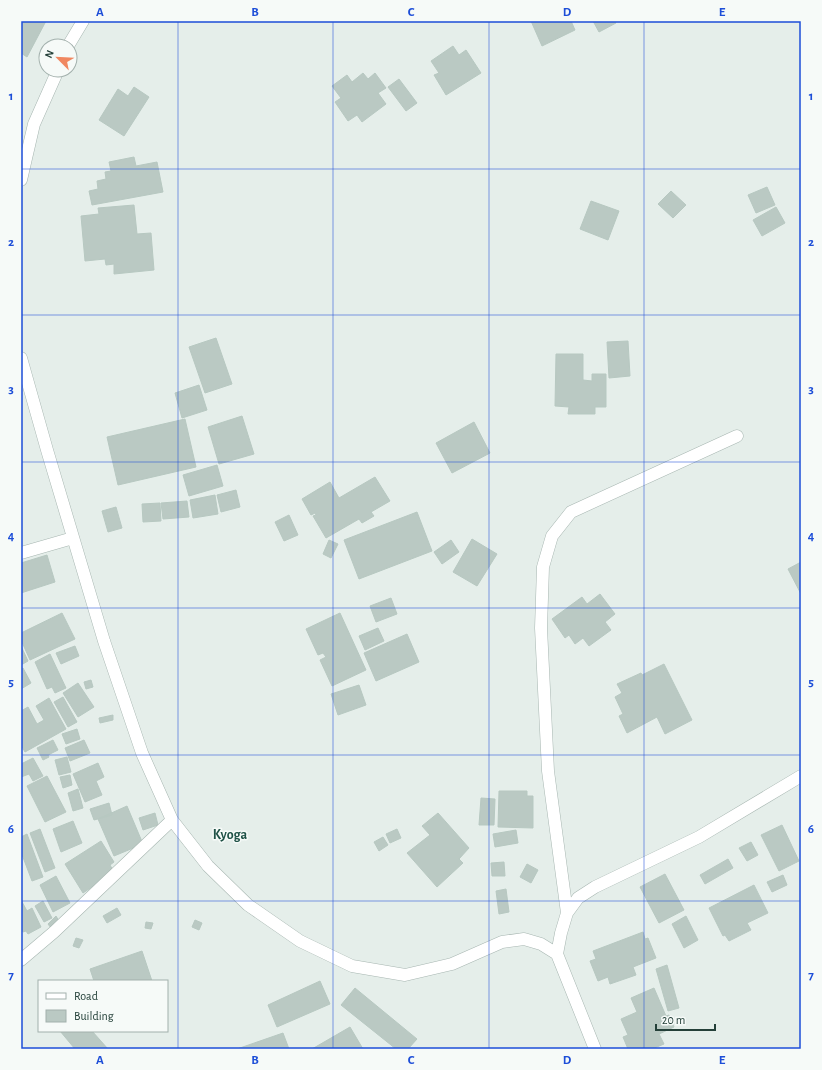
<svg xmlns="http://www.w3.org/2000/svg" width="822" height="1070" viewBox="0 0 822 1070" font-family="'Alegreya Sans',sans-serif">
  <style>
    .building { fill: #bac9c3; stroke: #b7c8c1 }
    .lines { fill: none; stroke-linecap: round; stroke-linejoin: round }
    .minor-casing { stroke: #a7b6b1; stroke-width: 13 }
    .minor { stroke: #fff; stroke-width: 12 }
    .grid { fill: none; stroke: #1d4ed8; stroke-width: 1; stroke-opacity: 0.55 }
    .labels { text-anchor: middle; stroke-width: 3; stroke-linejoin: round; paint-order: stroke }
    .quarter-label { font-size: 14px; font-weight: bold; fill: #205247; stroke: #f6faf8 }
    .neatline { fill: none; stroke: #1d4ed8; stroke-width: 1.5 }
    .grid-label { font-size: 13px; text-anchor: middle; font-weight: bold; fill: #1d4ed8 }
  </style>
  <rect width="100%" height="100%" fill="#e5eeea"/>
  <path class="building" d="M21 21H46L27 57 21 53Z
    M531 21H571L575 30 542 46Z
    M593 21H615L616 23 599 32Z
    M453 46 459 55 466 50 481 73 446 95 434 75 439 73 431 61Z
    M363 73 368 79 375 73 386 88 378 93 386 104 362 122 357 115 348 121 335 102 341 98 332 86 347 75 352 82Z
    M399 79 417 103 406 111 388 87Z
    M134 87 149 97 124 136 99 120 118 89 128 96Z
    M134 157 136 166 157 162 163 192 92 205 89 191 98 189 97 181 106 179 105 172 111 171 109 162Z
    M767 187 775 205 756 213 748 195Z
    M671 191 686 205 673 218 658 204Z
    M591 201 619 211 608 240 580 229Z
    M134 205 137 234 151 233 154 270 114 274V264L106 265 105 259 85 261 81 216 99 214 98 208Z
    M776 207 785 223 762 236 753 220Z
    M216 338 232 384 205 393 189 347Z
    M628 341 630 376 609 378 607 342Z
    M556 354H583V380L592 381V374H606V407H595V414H568L569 407 555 406Z
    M199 385 207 410 182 418 175 393Z
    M242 416 254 454 219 464 208 427Z
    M185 419 196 467 118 485 107 437Z
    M474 422 490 453 452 473 436 443Z
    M217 465 223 486 189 496 183 475Z
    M375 477 390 501 371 512 374 516 362 523 359 519 326 538 313 516 316 515 315 513 311 515 302 499 330 482 339 498Z
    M236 490 240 507 221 512 217 495Z
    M215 495 218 514 193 518 190 500Z
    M187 501 189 517 163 519 161 503Z
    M160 503 161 521 143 522 142 504Z
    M116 507 122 528 108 532 102 511Z
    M417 512 432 551 359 579 344 540Z
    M289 515 298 535 284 541 275 522Z
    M472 539 497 554 477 586 453 572Z
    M329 540 338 544 331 558 323 554Z
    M451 540 459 552 442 564 434 552Z
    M47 555 55 582 21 593V563Z
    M801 562V594L788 569Z
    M600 594 615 614 605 622 611 630 589 646 583 638 575 644 569 635 565 638 552 619 582 597 587 604Z
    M391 598 397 614 376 622 370 606Z
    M62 613 75 639 30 660 21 640V633Z
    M340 613 366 670 332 686 320 660 326 657 323 653 318 655 306 629Z
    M378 628 384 641 365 650 359 636Z
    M407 634 419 662 376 681 364 653Z
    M21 646 28 661 21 665Z
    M75 646 79 656 61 664 56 653Z
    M50 654 66 688 55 693 52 687 47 689 35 662Z
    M664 664 692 720 665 734 657 717 627 733 619 716 623 714 615 697 622 693 617 684 641 673 642 675Z
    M23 668 31 683 21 689V669Z
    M91 680 93 687 86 689 84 682Z
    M78 683 94 707 78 717 63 693Z
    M359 685 366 705 338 715 331 694Z
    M63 697 77 722 68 727 54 702Z
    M49 698 66 729 25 752 21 745V711L28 707 37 724 44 720 36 706Z
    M113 715V720L100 723 99 718Z
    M77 729 80 739 66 744 62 734Z
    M53 740 58 750 48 755 49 757 43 760 37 748Z
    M84 740 90 753 70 761 65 748Z
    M67 757 71 772 59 775 55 760Z
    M33 758 43 776 33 781 29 774 21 777V764Z
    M98 763 104 777 96 781 102 795 85 802 73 774Z
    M70 775 72 785 63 788 60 777Z
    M47 776 66 812 45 822 27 786Z
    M78 789 83 808 73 811 68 793Z
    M499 791H527V796H533V828L498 827Z
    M481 798 495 799 494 825H479Z
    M109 803 112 815 94 820 90 809Z
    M127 806 143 844 114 856 98 819Z
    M155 813 158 825 143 830 139 818Z
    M438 813 469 848 459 859 463 863 437 887 407 853 430 835 422 826Z
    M73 821 82 843 61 852 53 829Z
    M782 825 799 861 779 871 761 835Z
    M40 829 55 868 45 872 30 833Z
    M397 829 401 838 390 843 386 834Z
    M516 830 518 843 495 847 493 834Z
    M27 834 43 877 32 881 21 852V837Z
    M383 837 388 845 379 851 374 842Z
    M101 841 114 862 110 865 114 872 83 893 65 864Z
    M751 842 758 855 747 861 739 848Z
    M728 859 733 868 705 884 700 875Z
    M504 862 505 876H492L491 863Z
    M527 864 538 870 531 883 520 877Z
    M665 874 684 910 659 923 640 887Z
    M783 875 787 885 772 892 767 882Z
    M56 876 70 903 53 912 40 885Z
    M754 885 768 913 747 923 751 930 729 941 725 935 723 936 709 908Z
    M506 889 509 912 499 914 496 891Z
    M21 900 27 911 32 908 41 927 28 934 26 931 23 932 21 929Z
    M43 901 52 918 44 922 35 906Z
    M117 908 121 915 107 923 103 916Z
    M56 916 59 921 51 928 48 924Z
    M686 916 698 940 684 948 672 924Z
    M195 920 202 923 199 930 192 927Z
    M146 922 153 923 151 929 145 928Z
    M643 932 645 939 648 938 656 958 633 967 636 975 610 984 608 977 598 981 590 961 596 959 593 951Z
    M76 938 83 940 79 948 73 946Z
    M142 951 152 981H94L90 969Z
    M667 965 679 1008 668 1011 656 969Z
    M320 981 330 1004 277 1027 268 1005Z
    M355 988 417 1039 408 1049H396L341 1005Z
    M654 988 666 1016 669 1015 674 1027 659 1034 664 1044 652 1049H642L641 1047 636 1049H628L623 1037 628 1035 621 1019 637 1012 631 998Z
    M350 1027 363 1049H312Z
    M60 1031H92L108 1049H75Z
    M283 1033 289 1049H237Z"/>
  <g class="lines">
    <defs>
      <path id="minor" d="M68 46 83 21
        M21 180 34 124 58 70
        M21 358 47 450 104 641 142 753 172 820 208 866 248 905 300 941 352 966 405 975 452 964 502 942 524 939 541 944 557 954 595 1049
        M21 553 73 538
        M567 913 548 771 541 628 543 567 552 536 571 512 737 436
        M557 954 561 933 567 913 578 898 595 887 699 837 801 776
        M21 960 54 932 172 820"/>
    </defs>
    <use href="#minor" class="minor-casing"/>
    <use href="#minor" class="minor"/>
  </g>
  <path class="grid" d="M178 21V1049M333 21V1049M489 21V1049M644 21V1049M21 169H801M21 315H801M21 462H801M21 608H801M21 755H801M21 901H801"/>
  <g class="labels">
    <g class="quarter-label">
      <text x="230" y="839">Kyoga</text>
    </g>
  </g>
  <rect width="822" height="1070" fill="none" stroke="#f6faf8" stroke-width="44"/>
  <rect x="38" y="980" width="130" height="52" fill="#f6faf8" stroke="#a2b0ac"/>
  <rect x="46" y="993" width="20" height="6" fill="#ffffff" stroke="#a2b0ac"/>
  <text x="74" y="1000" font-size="12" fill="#244039">Road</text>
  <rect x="46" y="1010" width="20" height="12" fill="#bac9c3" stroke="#a2b0ac"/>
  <text x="74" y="1020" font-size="12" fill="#244039">Building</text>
  <g transform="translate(58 58) rotate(294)"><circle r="19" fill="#f6faf8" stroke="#a2b0ac"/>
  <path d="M0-3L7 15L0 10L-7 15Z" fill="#f08760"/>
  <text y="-6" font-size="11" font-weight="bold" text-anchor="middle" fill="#244039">N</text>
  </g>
  <path d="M656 1024v6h59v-6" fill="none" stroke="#244039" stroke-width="2"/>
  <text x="662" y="1024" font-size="12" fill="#244039" stroke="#f6faf8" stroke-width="3" paint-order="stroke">20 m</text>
  <rect x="22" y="22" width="778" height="1026" class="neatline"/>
  <g class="grid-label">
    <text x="100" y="16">A</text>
    <text x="255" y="16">B</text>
    <text x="411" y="16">C</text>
    <text x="567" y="16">D</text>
    <text x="722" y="16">E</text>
    <text x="11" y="100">1</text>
    <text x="811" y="100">1</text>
    <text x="11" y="246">2</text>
    <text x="811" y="246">2</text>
    <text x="11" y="393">3</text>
    <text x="811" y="393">3</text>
    <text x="11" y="540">4</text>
    <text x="811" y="540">4</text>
    <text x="11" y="686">5</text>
    <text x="811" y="686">5</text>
    <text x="11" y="833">6</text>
    <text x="811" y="833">6</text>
    <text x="11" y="979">7</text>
    <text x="811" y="979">7</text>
    <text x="100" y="1064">A</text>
    <text x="255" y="1064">B</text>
    <text x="411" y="1064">C</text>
    <text x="567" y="1064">D</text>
    <text x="722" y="1064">E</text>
  </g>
</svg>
